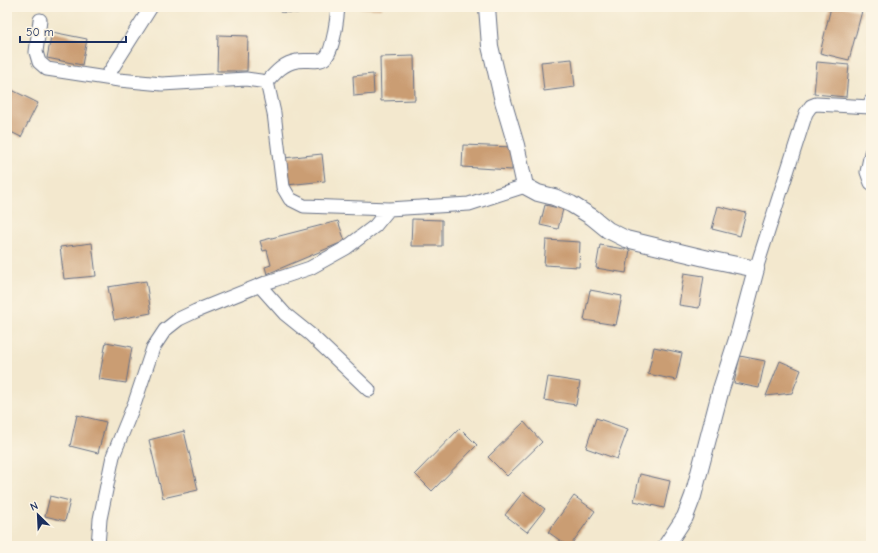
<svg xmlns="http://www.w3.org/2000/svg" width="878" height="553" viewBox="0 0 878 553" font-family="'Comic Neue',sans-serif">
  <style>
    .building { fill: #ca9d73 }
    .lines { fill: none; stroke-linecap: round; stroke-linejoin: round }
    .minor-casing { stroke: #677085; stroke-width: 15 }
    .tertiary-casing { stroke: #677085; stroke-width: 18 }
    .minor { stroke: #fff; stroke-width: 13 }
    .tertiary { stroke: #fff; stroke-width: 16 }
  </style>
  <rect width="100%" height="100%" fill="#fcf5e5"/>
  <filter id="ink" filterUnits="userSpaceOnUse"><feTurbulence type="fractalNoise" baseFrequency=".025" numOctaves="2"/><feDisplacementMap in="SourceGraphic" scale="8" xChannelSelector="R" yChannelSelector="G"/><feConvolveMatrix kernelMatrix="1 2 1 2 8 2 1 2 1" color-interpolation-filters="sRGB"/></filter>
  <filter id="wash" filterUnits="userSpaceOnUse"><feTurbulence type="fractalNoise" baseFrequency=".012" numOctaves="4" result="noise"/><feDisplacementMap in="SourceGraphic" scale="16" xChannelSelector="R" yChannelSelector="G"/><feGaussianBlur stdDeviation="0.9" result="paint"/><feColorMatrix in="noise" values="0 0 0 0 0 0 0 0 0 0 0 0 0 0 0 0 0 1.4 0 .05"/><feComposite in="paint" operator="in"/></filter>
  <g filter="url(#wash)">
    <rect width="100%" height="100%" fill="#f3e8ce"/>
    <g id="blocks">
      <path class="building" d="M280 7H299L298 13 280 12Z
        M360 7H382V9L360 8Z
        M831 7H844L862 11 849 60 820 53Z
        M52 32 87 39 82 65 47 58Z
        M218 35 248 36 247 71H217Z
        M414 56 415 100 381 101 380 57Z
        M572 59 575 87 544 91 541 62Z
        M817 62 849 65 846 97 814 94Z
        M373 74 374 94 354 96 353 76Z
        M10 89 38 103 21 137 7 130V95Z
        M463 145 513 147 512 170 462 167Z
        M322 154 325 181 287 185 284 158Z
        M545 205 563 209 558 229 540 225Z
        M718 206 746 213 740 236 712 229Z
        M412 219 442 220V246H411Z
        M338 221 345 241 267 274 265 267 271 265 267 250 263 251 260 241Z
        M546 240 580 242 579 267 544 265Z
        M92 243 96 276 64 279 60 247Z
        M600 245 630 250 626 273 596 268Z
        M684 273 704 276 699 308 679 305Z
        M146 281 151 313 114 320 108 287Z
        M590 290 622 296 616 325 584 320Z
        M106 342 132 347 126 383 99 379Z
        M654 347 682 353 676 380 648 374Z
        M740 356 765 361 759 388 734 383Z
        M780 361 801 370 792 393 766 396Z
        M548 377 580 382 576 405 544 400Z
        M77 415 106 422 98 453 70 446Z
        M596 418 628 429 617 459 586 448Z
        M524 422 542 442 507 476 488 457Z
        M460 428 477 445 432 491 415 474Z
        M184 431 198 490 163 498 149 440Z
        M640 474 670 481 664 508 634 501Z
        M523 492 545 509 527 532 505 515Z
        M50 496 70 501 65 521 45 516Z
        M574 496 595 511 570 546H568L548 532Z"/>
    </g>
  </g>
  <g filter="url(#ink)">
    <use href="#blocks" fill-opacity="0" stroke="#677085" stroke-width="1"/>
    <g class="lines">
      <defs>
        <path id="minor" d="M40 20 36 52 39 62 47 69 119 80 162 84 246 79 267 82 274 113 283 187 290 199 304 206 389 209
          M106 78 151 7
          M267 82C276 72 284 63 297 61 305 59 319 63 325 58 333 52 337 18 338 7
          M871 153 867 172 871 183
          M756 269 806 113 811 106 816 104 870 107 871 101
          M260 286 285 314 311 335 369 390
          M98 546 100 519 113 456 135 402 153 348 165 330 179 319 196 311 268 282 310 268 346 248 375 226 389 209 469 204 525 186"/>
        <path id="tertiary" d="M487 7 490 46 503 101 516 145 525 186 538 193 554 197 571 204 592 217 608 230 626 239 713 260 756 269 739 333 721 389 693 496 685 517 666 546"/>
      </defs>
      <use href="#minor" class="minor-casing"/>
      <use href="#tertiary" class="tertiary-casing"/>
      <use href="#minor" class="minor"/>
      <use href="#tertiary" class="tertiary"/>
    </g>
  </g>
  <rect width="878" height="553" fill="none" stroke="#fcf5e5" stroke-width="24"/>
  <g transform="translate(38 515) rotate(336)" stroke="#fcf5e5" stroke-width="3" paint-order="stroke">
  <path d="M0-3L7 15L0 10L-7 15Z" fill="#1b2f5e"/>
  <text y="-6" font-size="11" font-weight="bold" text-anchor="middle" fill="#1b2f5e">N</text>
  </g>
  <path d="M20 36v6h106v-6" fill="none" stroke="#1b2f5e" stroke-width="2"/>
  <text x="26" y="36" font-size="12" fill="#1b2f5e" stroke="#fcf5e5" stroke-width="3" paint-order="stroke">50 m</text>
</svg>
